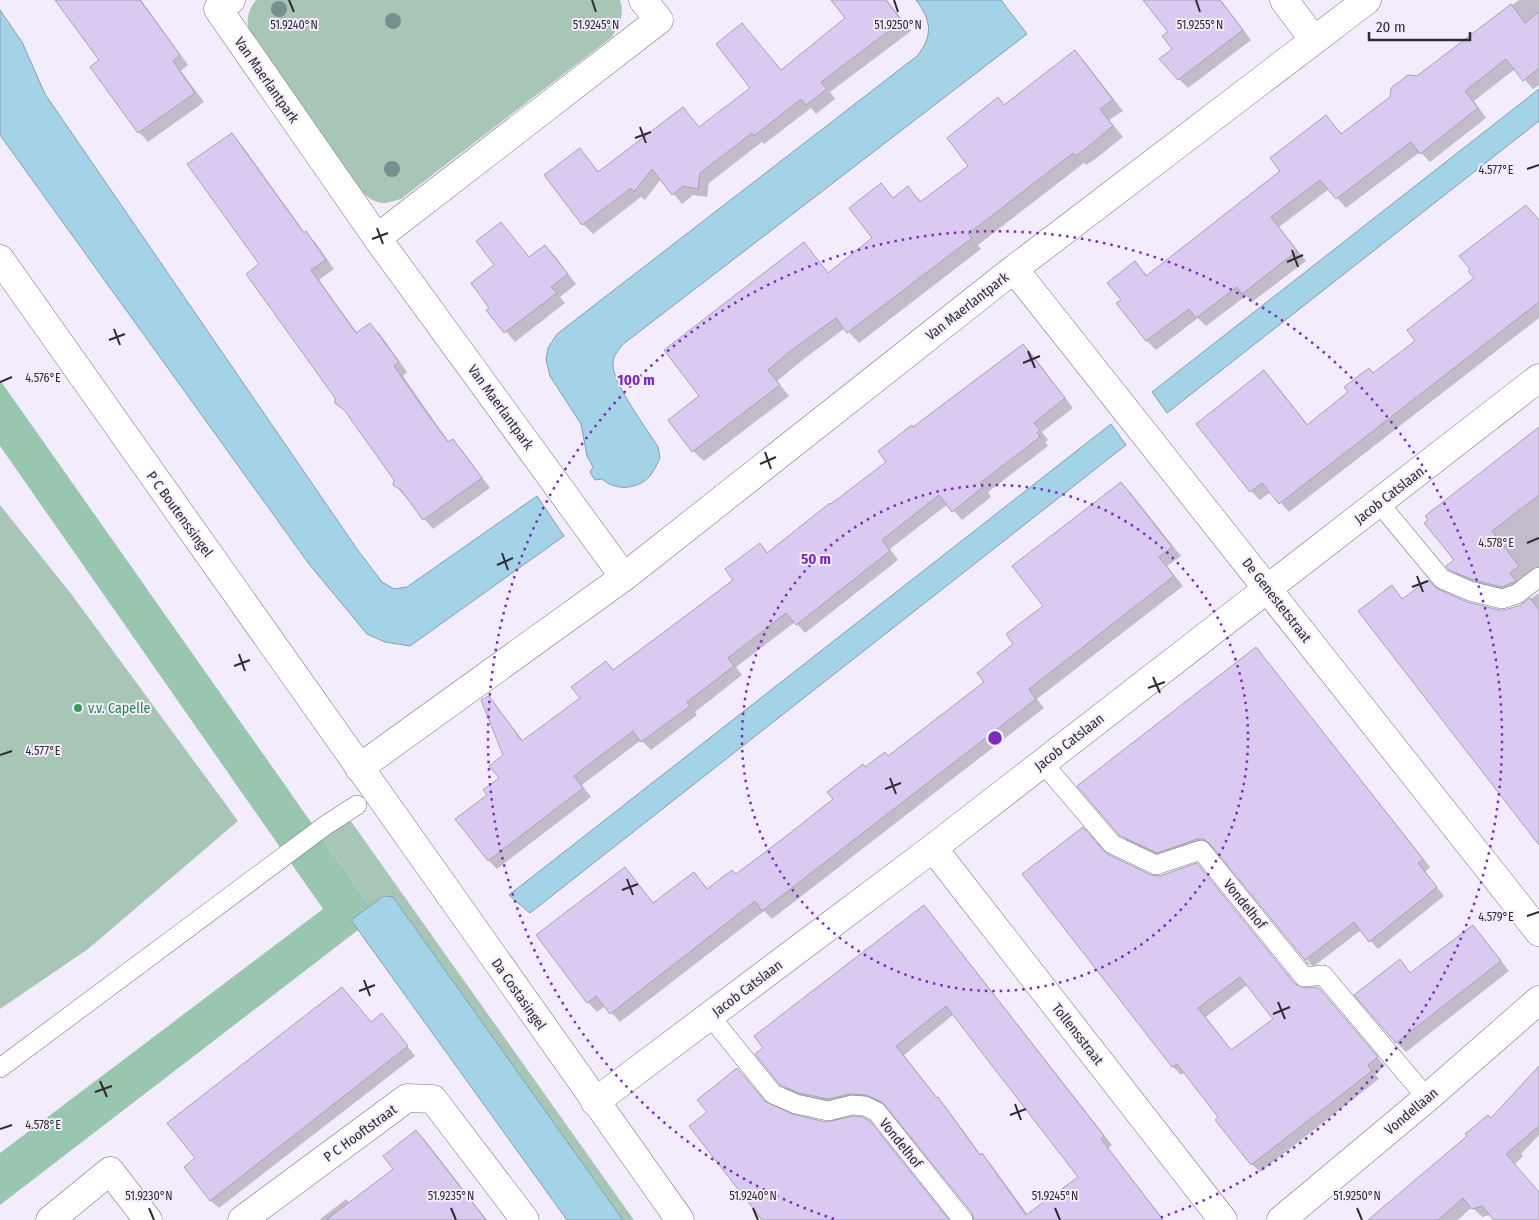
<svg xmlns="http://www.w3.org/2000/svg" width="1539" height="1220" viewBox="0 0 1539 1220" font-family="'Fira Sans Condensed',sans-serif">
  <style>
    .green { fill: #a8c6b6 }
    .forest { fill: #99c6af }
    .water { fill: #a4d2e7; stroke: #81a0b1 }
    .shadow { fill: #0003; fill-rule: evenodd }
    .building { fill: #dacaf1; stroke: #a8a2b1; fill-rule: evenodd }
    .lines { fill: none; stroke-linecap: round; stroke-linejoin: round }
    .service-casing { stroke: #787381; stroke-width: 20 }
    .minor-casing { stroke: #787381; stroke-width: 29 }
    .tertiary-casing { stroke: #787381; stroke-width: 29 }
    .service { stroke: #fff; stroke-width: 19 }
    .minor { stroke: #fff; stroke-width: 28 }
    .tertiary { stroke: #fff; stroke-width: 28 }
    .tree { fill: #75918d }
    .ticks { fill: none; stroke: #2e2c32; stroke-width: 2 }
    .ring { fill: none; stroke: #7b2cbf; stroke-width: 2.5; stroke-dasharray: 2.5 5 }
    .leisure-dot { fill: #2e9e5b; stroke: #f3ecfd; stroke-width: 2 }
    .labels { text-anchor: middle; stroke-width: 4; stroke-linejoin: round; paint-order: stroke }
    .street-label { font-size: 14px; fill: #2e2c32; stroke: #f3ecfd }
    .leisure-label { font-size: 14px; fill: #27864d; stroke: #f3ecfd; text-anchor: start }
    .ticks-label { font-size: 12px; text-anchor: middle; fill: #2e2c32; stroke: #f3ecfd; stroke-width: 4; stroke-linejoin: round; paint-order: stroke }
    .centre { fill: #7b2cbf; stroke: #f3ecfd; stroke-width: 2.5 }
    .ring-label { font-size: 15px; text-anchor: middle; font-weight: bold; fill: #7b2cbf; stroke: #f3ecfd; stroke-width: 4; stroke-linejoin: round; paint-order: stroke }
  </style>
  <rect width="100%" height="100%" fill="#f3ecfd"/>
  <path class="green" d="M256 0H620C625 14 619 25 612 37L401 199C384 204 379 206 364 194L249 31C246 18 248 11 256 0Z
    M0 505 72 595 238 821 88 949 0 1009Z
    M350 820 634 1220H623L393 897 384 896 370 906 323 839Z"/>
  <path class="forest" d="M0 380 370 906 351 920 358 930 0 1205V1153L323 909 0 446Z"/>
  <path class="water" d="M916 0H1001L1027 34 622 345C618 351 612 357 613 366 614 385 647 429 658 447L660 458C657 464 654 471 650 476 637 490 616 491 602 479L595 480 590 472 593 467 587 456 581 424 550 376 546 360 548 348 557 334 917 56C933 36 932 21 916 0Z
    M0 10 22 42 45 94 357 549 382 582 394 589 407 587 537 496 564 536 410 646 385 642 367 634 309 564 0 135Z
    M1539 89V121L1167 413 1152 392Z
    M1111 424 1126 445 530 913 509 895Z
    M384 896 393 897 623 1220H567L351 920Z"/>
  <path class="shadow" d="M56 0H141L188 65 181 71 204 102 148 142 139 132 101 61Z
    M832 0H887L911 31 830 92 835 99 816 114 811 108 764 144 762 142 709 183 707 197 693 195 682 204 661 179 645 200 641 197 593 234 583 224 546 175 579 150 599 173 683 109 700 128 752 88 742 25 782 71 847 19Z
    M1145 0H1221L1251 40 1188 88 1179 79 1169 33Z
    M1519 0H1539V85L1533 89 1515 69 1474 101 1486 118 1430 162 1420 152 1346 208 1329 189 1279 227 1306 261 1252 302 1246 296 1206 326 1198 318 1156 350 1147 341 1118 304 1122 300 1135 263 1148 276 1282 171 1326 117 1343 135Z
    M1075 52 1085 62 1123 111 1109 120 1123 137 1094 160 1086 165 1084 163 978 245 981 249 859 343 845 328 800 362 777 381 789 396 704 461 693 451 670 420 701 396 804 244 829 274 874 238 881 185 894 199 908 188 922 202 970 166 998 99 1005 106Z
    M231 134 241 144 305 233 315 242 334 269 319 280 358 334 370 325 380 334 407 372 403 376 430 415 450 443 453 440 462 450 490 488 433 529 395 485V480L349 415 336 402 337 398 260 264Z
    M1539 221V318L1289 512 1271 492 1260 500 1251 491 1264 372 1273 381 1308 425 1417 341 1475 279Z
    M501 223 530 258 545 247 555 256 576 284 560 297 565 303 515 342 488 310 491 308Z
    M1023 346 1032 354 1073 408 1042 432 1048 440 1045 442 1048 446 988 492 991 497 962 520 948 504 890 549 898 560 805 633 795 622 736 667 742 675 695 712 697 715 651 750 641 740 582 785 591 797 497 869 488 860 489 795 501 779 504 756 488 698 497 707 524 742 581 698 606 662 615 671 735 580 760 545 768 553 888 462 914 429Z
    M1539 429V576L1510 594 1458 577 1448 566 1456 560Z
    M1121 483 1130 492 1181 556 1167 566 1183 586 1037 699 1044 708 772 919 764 911 620 1022 605 1006 597 1012 588 1002 625 869 654 904 694 873 709 890 736 876 835 799 866 768 889 757 986 682 1045 606Z
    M1391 587 1403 600 1437 590 1465 603 1500 611 1521 606 1539 593V840Z
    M1256 648 1430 867 1425 872 1444 896 1378 949 1361 930 1313 967 1215 848 1206 847 1165 860 1128 842 1120 834Z
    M1108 856 1151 876 1160 877 1197 865 1297 986 1305 989 1318 988 1326 997 1385 1066 1375 1074 1379 1079 1260 1172 1252 1164 1220 1118 1184 1072 1181 1075 1173 1067 1024 874ZM1247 985 1274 1019 1232 1051 1206 1017Z
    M924 906 932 915 1112 1145 1108 1148 1164 1220H975L973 1212 889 1109 875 1102 837 1107 790 1093 781 1084ZM954 1014 1080 1177 1028 1215 990 1163 981 1155 946 1107 938 1099 904 1055Z
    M1473 927 1482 936 1509 971 1406 1052 1396 1042 1400 961 1412 974Z
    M372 1023 390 1024 415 1056 219 1208 210 1200Z
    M1539 1068V1135L1521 1154 1523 1156 1515 1164 1539 1193V1202L1482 1217 1472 1207 1458 1220H1370L1491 1120Z
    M416 1132 425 1140 487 1220H319L346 1199 350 1203 395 1169Z"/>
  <path class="building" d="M55 0H140L180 55 173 61 195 93 138 133 90 67 99 60Z
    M831 0H886L902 21 821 82 827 89 806 105 801 99 754 136 752 133 700 173 698 189 683 186 672 195 652 169 634 192 631 188 582 225 544 175 580 148 598 172 683 107 699 127 750 88 716 44 742 23 781 70 845 18Z
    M1143 0H1220L1243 30 1178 80 1159 59 1172 49 1162 36 1168 32Z
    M1511 4 1525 23 1539 12V68L1523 81 1506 59 1465 91 1478 108 1420 154 1411 142 1336 199 1320 180 1271 217 1297 251 1242 294 1237 287 1196 318 1189 309 1146 341 1116 303 1121 300 1107 283 1135 261 1146 276 1280 171 1270 158 1326 115 1341 134 1390 97 1391 88 1408 75 1417 76Z
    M1075 50 1113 100 1100 109 1113 126 1084 150 1075 156 1073 153 968 234 972 238 847 333 836 318 789 352 768 370 780 385 692 452 668 420 699 396 664 350 804 242 828 273 872 238 849 208 881 183 893 198 908 186 920 202 968 166 947 138 998 97 1004 105Z
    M232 133 304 233 306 231 326 260 311 270 356 333 370 323 399 362 394 366 421 405 448 442 453 439 482 478 423 520 401 490 393 485 394 480 354 424 345 411 335 403V398L246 274 259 264 187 164Z
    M1526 205 1539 220V302L1279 504 1262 483 1250 492 1196 424 1264 370 1307 425 1348 392 1344 387 1369 368 1373 373 1415 341 1407 330 1474 278 1468 271 1470 269 1459 256Z
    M501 222 529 257 545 245 568 274 551 287 557 293 504 333 486 310 489 308 471 283 494 265 476 241Z
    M1023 344 1065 398 1034 423 1040 430 1037 433 1040 437 980 483 983 487 952 512 939 495 882 540 890 551 796 625 786 613 728 658 734 666 687 702 690 706 641 742 633 731 574 776 583 788 488 861 455 819 487 795 483 790 499 778 489 766 503 755 481 700 489 696 522 741 580 698 571 687 606 661 613 670 676 623 733 580 725 569 760 543 767 553 830 503 831 504 886 462 878 451 912 425 913 427Z
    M1539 427V495L1492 531 1519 566 1510 573 1516 581 1502 587 1474 580 1449 570 1446 566 1454 560 1424 523 1428 520 1425 516Z
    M1121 482 1172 547 1159 557 1174 576 1029 689 1036 699 762 911 755 901 610 1014 596 996 587 1003 536 935 625 867 653 903 694 872 707 889 732 870 736 874 785 837 833 799 827 792 863 764 865 767 885 752 888 756 984 682 977 673 1013 644 1006 634 1043 606 1012 566Z
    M1428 580 1438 589 1467 602 1499 610H1505L1521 605 1530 598 1539 610V845L1358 611 1392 585 1402 599Z
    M1256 647 1423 859 1418 863 1437 887 1369 942 1354 922 1305 960 1309 965 1209 843 1204 839H1197L1157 853 1119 835 1077 786Z
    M1083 827 1107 854 1151 875 1160 876 1197 863 1295 984 1305 988 1318 987 1378 1057 1368 1065 1372 1071 1251 1165 1215 1120 1218 1117 1177 1064 1172 1067 1022 874ZM1240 977 1273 1019 1231 1050 1198 1008Z
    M924 905 1104 1136 1101 1139 1163 1220H974L972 1213 882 1102 866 1095 850 1094 828 1099 799 1093 780 1085 755 1054 763 1048 754 1036ZM946 1006 1078 1177 1026 1215 982 1153 980 1155 938 1097 937 1098 896 1046Z
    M1473 925 1501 961 1396 1043 1354 995 1400 959 1410 973Z
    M342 987 371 1022 382 1013 408 1046 210 1201 184 1167 195 1158 167 1123Z
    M1539 1066V1126L1506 1154 1539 1192V1220H1494L1482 1206 1472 1209 1463 1198 1438 1220H1368L1467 1136 1465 1134 1488 1115 1491 1118Z
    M737 1068 765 1101 792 1114 826 1122 853 1116 862 1117 870 1121 949 1220H762L689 1126 707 1112 697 1100Z
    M416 1130 486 1220H326L393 1169 383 1156Z"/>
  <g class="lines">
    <defs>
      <path id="service" d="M1379 503 1442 579 1470 591 1502 599 1517 594 1539 577
        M1042 762 1112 844 1156 865 1201 850 1304 977 1323 975 1427 1098
        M710 1016 773 1094 796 1104 828 1111 852 1105 865 1106 877 1112 963 1220
        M0 1068 326 825 357 805"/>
      <path id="minor" d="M231 0 218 9 377 238 624 577
        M1284 0 1314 40
        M377 238 659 20 643 0
        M1014 269 1539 932
        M359 768 624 577 1014 269 1367 0
        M933 848 1223 1220
        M595 1102 933 848 1539 378
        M50 1220 110 1171 148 1220
        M242 1220 407 1098 433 1099 525 1220
        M1281 1220 1427 1098 1539 1000"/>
      <path id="tertiary" d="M0 259 680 1220"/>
    </defs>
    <use href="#service" class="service-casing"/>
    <use href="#minor" class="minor-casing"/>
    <use href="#tertiary" class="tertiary-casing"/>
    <use href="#service" class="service"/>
    <use href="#minor" class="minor"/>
    <use href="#tertiary" class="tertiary"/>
  </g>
  <g class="tree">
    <circle cx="279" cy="9" r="8"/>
    <circle cx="393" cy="21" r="8"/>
    <circle cx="392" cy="169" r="8"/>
  </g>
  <path class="ticks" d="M289 0 294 12M592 0 596 12M894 0 898 12M1196 0 1200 12M640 127 646 143M635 138 651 132M1527 169 1539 165M377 228 383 244M372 239 388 233M1292 250 1298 267M1287 262 1303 255M114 329 120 345M109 340 125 334M1028 351 1035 368M1023 363 1040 356M0 382 12 377M765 452 771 469M760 464 776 457M1527 543 1539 538M502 553 508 570M497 565 513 558M1417 576 1423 592M1412 587 1428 581M239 654 245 671M234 666 250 660M1153 677 1160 693M1148 688 1165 682M0 755 12 751M890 778 896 794M885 789 901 783M627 879 633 895M622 890 638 884M1527 916 1539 912M364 980 370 996M359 991 375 985M1278 1002 1285 1019M1273 1014 1290 1007M100 1081 107 1097M95 1092 112 1086M1015 1104 1021 1120M1010 1115 1026 1109M0 1129 12 1125M149 1208 154 1220M451 1208 456 1220M753 1208 758 1220M1055 1208 1060 1220M1357 1208 1362 1220"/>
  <g class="ring">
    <circle cx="995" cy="738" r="253"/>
    <path d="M834 1219A507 507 0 1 1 1156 1219"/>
  </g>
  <circle class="leisure-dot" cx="78" cy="708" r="5"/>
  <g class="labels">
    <g class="street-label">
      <text transform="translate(267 80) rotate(55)" y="5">Van Maerlantpark</text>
      <text transform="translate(967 306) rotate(-38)" y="5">Van Maerlantpark</text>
      <text transform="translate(501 407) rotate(54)" y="5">Van Maerlantpark</text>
      <text transform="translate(1389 495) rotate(-38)" y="5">Jacob Catslaan</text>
      <text transform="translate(180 514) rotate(54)" y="5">P C Boutenssingel</text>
      <text transform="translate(1277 600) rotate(52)" y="5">De Genestetstraat</text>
      <text transform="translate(1069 742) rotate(-38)" y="5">Jacob Catslaan</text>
      <text transform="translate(1245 904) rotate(51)" y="5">Vondelhof</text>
      <text transform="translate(747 988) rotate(-37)" y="5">Jacob Catslaan</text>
      <text transform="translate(519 994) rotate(55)" y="5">Da Costasingel</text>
      <text transform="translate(1078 1034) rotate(52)" y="5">Tollensstraat</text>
      <text transform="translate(1411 1111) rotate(-40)" y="5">Vondellaan</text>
      <text transform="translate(360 1133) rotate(-36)" y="5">P C Hooftstraat</text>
      <text transform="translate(901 1143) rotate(51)" y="5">Vondelhof</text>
    </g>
    <g class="leisure-label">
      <text x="88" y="713">v.v. Capelle</text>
    </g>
  </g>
  <g class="ticks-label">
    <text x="1200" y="29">51.9255°N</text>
    <text x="294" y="29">51.9240°N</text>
    <text x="596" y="29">51.9245°N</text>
    <text x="898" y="29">51.9250°N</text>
    <text x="1496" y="174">4.577°E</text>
    <text x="43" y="382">4.576°E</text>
    <text x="1496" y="547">4.578°E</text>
    <text x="43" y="755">4.577°E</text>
    <text x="1496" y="921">4.579°E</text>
    <text x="43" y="1129">4.578°E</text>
    <text x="149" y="1200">51.9230°N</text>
    <text x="451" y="1200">51.9235°N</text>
    <text x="753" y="1200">51.9240°N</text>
    <text x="1055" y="1200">51.9245°N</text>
    <text x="1357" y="1200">51.9250°N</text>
  </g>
  <circle cx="995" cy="738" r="8" class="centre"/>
  <g class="ring-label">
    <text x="636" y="385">100 m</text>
    <text x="816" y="564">50 m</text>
  </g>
  <path d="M1369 32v8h101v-8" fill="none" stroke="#2e2c32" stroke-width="2.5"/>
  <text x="1376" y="32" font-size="15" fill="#2e2c32" stroke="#f3ecfd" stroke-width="4" paint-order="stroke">20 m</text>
</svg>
